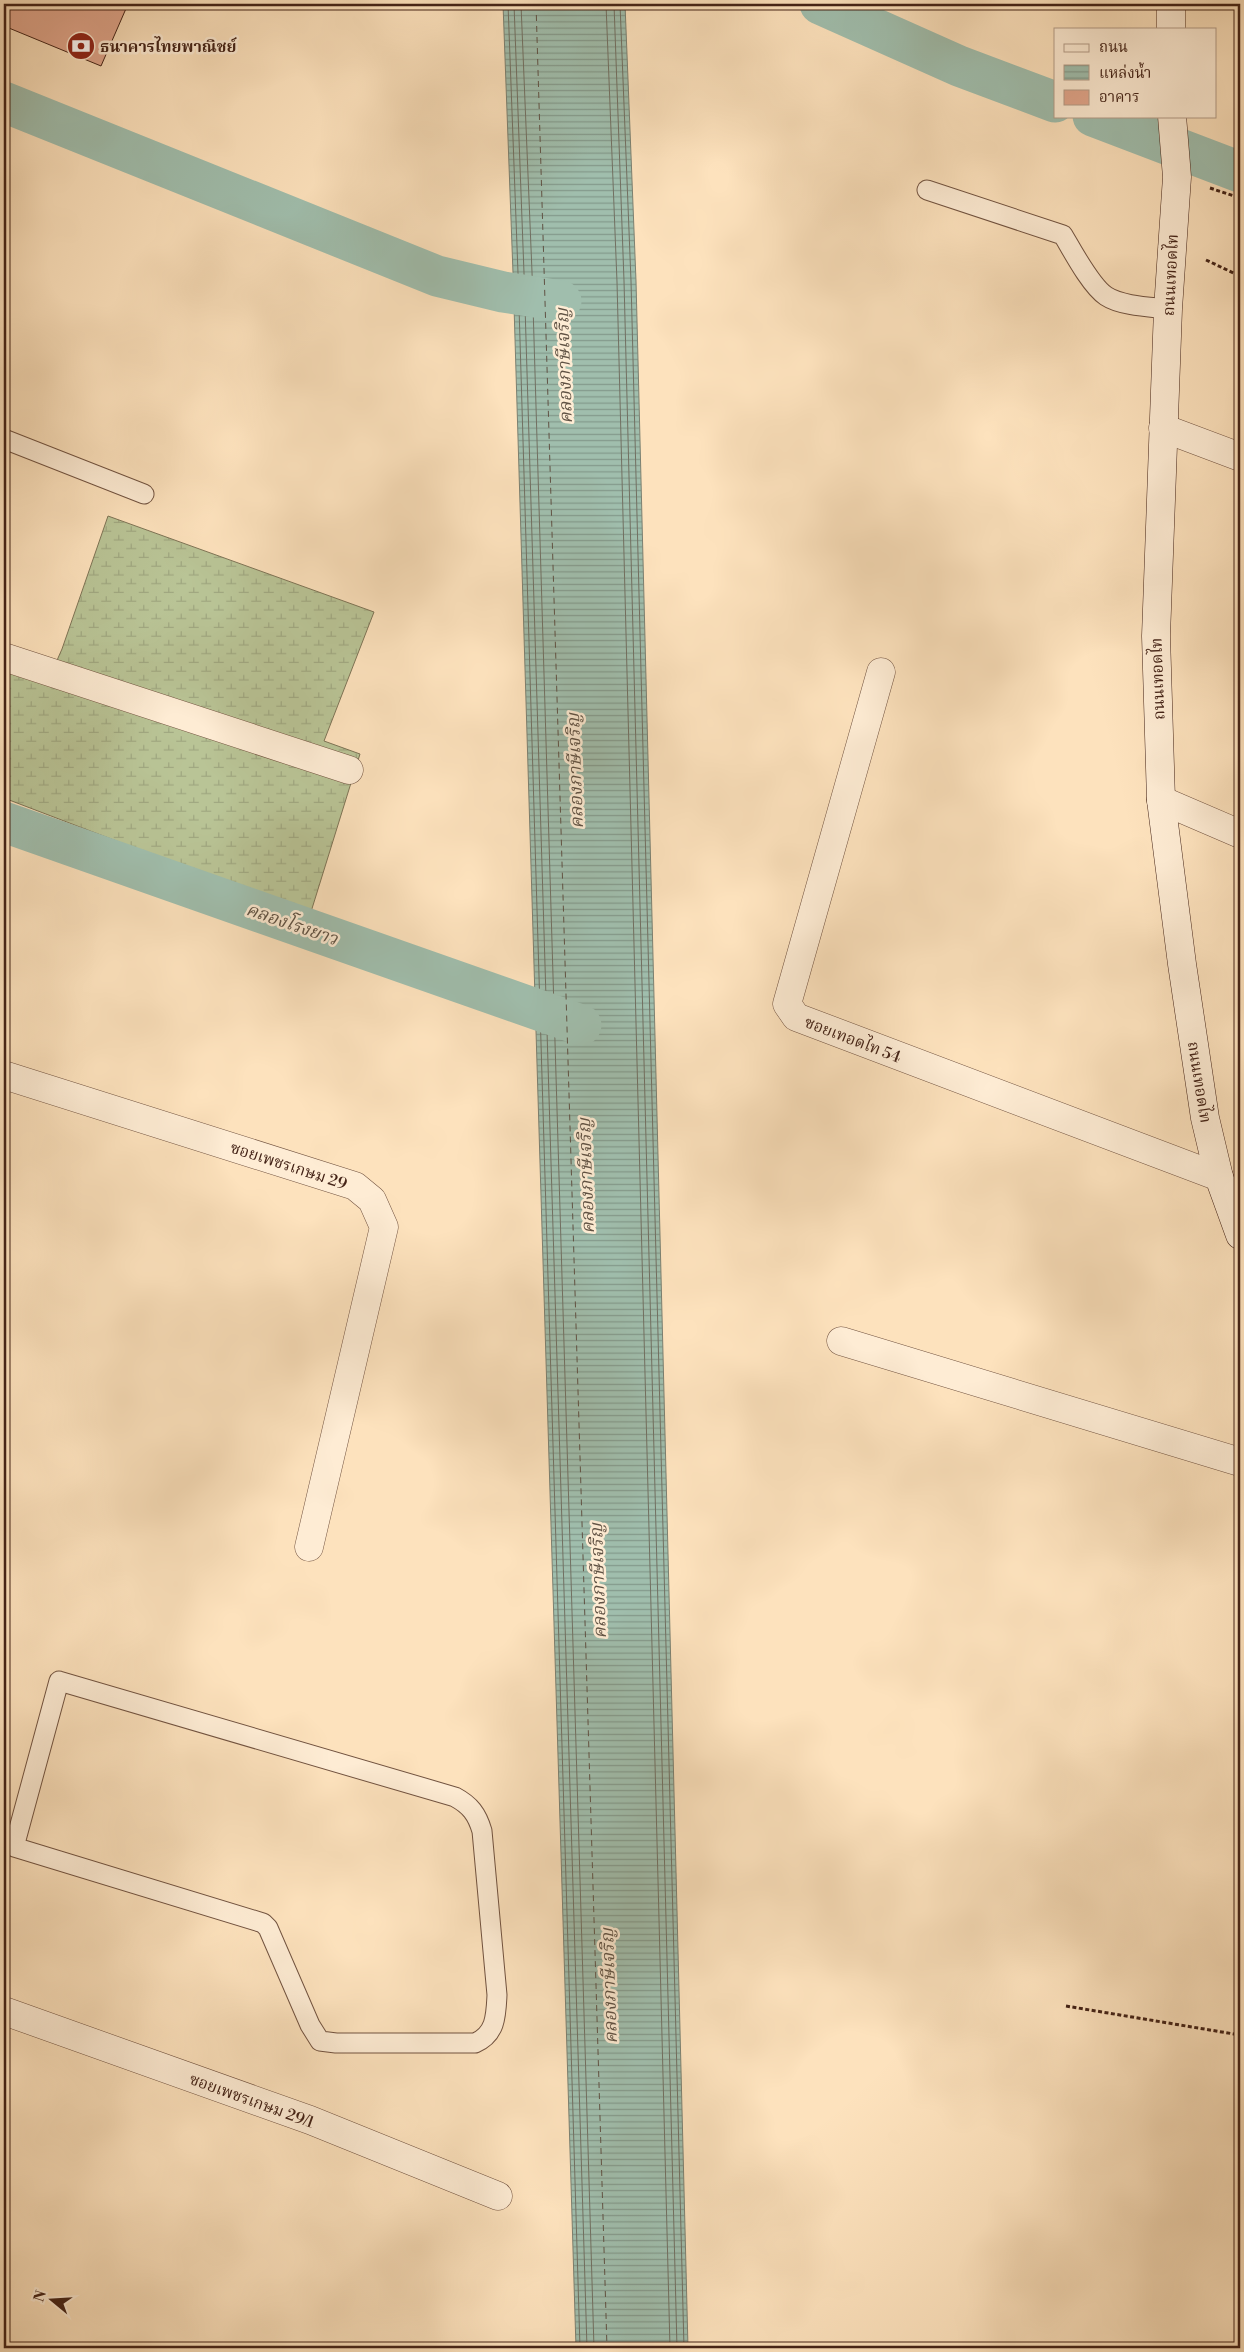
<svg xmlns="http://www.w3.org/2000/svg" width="1244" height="2352" viewBox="0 0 1244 2352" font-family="'Libre Bodoni','Noto Serif Thai',serif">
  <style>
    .wetland { fill: url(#wetland-marsh); stroke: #7e7456 }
    .water { fill: url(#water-rules); stroke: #7b8071 }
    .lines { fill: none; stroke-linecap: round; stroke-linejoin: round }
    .shore { stroke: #727062; stroke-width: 1 }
    .canal { stroke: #a0bead; stroke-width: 41 }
    .ferry { stroke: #605244; stroke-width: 1; stroke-dasharray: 6 5; stroke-linecap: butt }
    .building { fill: #e2a78d; stroke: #442317 }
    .service-casing { stroke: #725340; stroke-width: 21 }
    .minor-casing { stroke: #725340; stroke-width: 29 }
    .secondary-casing { stroke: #442317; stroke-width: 29 }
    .path { stroke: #442317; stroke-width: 3; stroke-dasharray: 4 2.5; stroke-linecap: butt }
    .service { stroke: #feecd4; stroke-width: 19 }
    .minor { stroke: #feecd4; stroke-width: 28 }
    .secondary { stroke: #feecd4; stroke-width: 28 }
    .labels { text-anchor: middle; stroke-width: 5; stroke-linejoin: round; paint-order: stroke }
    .poi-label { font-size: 16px; font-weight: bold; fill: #442317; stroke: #feecd4; text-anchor: start }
    .street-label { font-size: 16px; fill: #442317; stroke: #feecd4 }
    .water-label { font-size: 18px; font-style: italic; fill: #605244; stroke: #feecd4 }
  </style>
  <defs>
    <pattern id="wetland-marsh" width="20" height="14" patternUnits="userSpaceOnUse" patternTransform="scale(1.25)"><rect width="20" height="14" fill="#b9c496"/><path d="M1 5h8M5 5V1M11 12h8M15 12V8" fill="none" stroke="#a0a881"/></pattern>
    <pattern id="water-rules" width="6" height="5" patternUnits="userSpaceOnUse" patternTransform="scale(1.25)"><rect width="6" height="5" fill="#a0bead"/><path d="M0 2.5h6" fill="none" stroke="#849a8c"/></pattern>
  </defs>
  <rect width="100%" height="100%" fill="#fde2bd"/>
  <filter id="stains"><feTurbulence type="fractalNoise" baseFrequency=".004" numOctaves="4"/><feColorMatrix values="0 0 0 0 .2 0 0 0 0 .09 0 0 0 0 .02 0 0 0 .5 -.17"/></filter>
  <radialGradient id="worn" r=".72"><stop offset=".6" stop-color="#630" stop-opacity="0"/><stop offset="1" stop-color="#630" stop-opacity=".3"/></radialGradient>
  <path class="wetland" d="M108 516 374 612 324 741 360 754 310 915 4 798V670L47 683 62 649Z"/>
  <path class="water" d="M503 4H625L636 281 688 2348H576L513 273Z"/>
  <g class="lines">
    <path class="shore" d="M508 4 518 273 580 2348
      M514 4 524 273 587 2348
      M521 4 532 272 594 2348
      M606 4 617 282 670 2348
      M614 4 624 281 677 2348
      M620 4 631 281 684 2348"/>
    <path class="canal" d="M820 4 959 66 1055 102
      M4 102 437 276 503 292 561 301
      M1093 116 1240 172
      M4 822 581 1025"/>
    <path class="ferry" d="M536 4 607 2348"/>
  </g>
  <path class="building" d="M4 4H128L101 66 4 26Z"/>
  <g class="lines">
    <defs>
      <path id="service" d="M927 190 1063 235C1073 252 1091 286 1106 296 1121 306 1151 307 1168 309
        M4 439 144 494
        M59 1681 455 1797C470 1805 477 1814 482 1831L497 1995C496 2015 496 2034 475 2043H336L320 2041 310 2025 268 1928 263 1923 14 1847Z"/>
      <path id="minor" d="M1163 428 1240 457
        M4 657 349 770
        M881 672 787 1004 796 1017 1219 1177
        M1161 800 1240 834
        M4 1075 355 1186 372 1200 384 1227 309 1547
        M841 1341 1240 1462
        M4 2011 310 2120 498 2196"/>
      <path id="secondary" d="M1171 29V4
        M1172 116 1177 177 1168 309 1156 636 1161 800 1182 964 1205 1118 1219 1177 1240 1235"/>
    </defs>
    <use href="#service" class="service-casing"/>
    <use href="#minor" class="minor-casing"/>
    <use href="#secondary" class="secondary-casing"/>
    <path class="path" d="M1210 188 1240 198
      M1206 260 1240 276
      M1066 2006 1240 2035"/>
    <use href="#service" class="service"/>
    <use href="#minor" class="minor"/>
    <use href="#secondary" class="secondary"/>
  </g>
  <defs>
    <symbol id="bank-disc" viewBox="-11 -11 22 22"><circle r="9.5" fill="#8f2418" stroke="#feecd4"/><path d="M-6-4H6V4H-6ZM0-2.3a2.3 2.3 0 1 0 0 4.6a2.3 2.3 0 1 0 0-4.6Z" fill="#fff"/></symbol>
  </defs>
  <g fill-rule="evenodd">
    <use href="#bank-disc" x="65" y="30" width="32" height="32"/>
  </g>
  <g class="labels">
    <g class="poi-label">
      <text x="100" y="52">ธนาคารไทยพาณิชย์</text>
    </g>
    <g class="street-label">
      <text transform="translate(1170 275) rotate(-87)" y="6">ถนนเทอดไท</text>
      <text transform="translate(1157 679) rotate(-92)" y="6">ถนนเทอดไท</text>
      <text transform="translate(853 1039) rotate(21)" y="6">ซอยเทอดไท 54</text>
      <text transform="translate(1200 1082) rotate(81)" y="6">ถนนเทอดไท</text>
      <text transform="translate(289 1165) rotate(18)" y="6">ซอยเพชรเกษม 29</text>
      <text transform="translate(252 2100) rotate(20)" y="6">ซอยเพชรเกษม 29/1</text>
    </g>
    <g class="water-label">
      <text transform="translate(564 366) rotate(-92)" y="6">คลองภาษีเจริญ</text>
      <text transform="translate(575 771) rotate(-92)" y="6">คลองภาษีเจริญ</text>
      <text transform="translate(292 924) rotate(19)" y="6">คลองโรงยาว</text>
      <text transform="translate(586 1176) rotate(-92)" y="6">คลองภาษีเจริญ</text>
      <text transform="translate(598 1581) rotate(-92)" y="6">คลองภาษีเจริญ</text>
      <text transform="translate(609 1986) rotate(-92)" y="6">คลองภาษีเจริญ</text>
    </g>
  </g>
  <rect width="1244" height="2352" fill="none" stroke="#fde2bd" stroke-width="20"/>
  <rect x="5" y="5" width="1234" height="2342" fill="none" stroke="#442317" stroke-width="2.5"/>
  <rect x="10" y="10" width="1224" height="2332" fill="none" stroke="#442317"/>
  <rect x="1054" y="28" width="162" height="90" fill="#feecd4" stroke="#b49c88"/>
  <rect x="1064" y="44" width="25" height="8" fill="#feecd4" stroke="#b49c88"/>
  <text x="1099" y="52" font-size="15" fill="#442317">ถนน</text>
  <rect x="1064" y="65" width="25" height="15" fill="url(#water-rules)" stroke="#b49c88"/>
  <text x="1099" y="78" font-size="15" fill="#442317">แหล่งน้ำ</text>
  <rect x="1064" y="90" width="25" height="15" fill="#e2a78d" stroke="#b49c88"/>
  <text x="1099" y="102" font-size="15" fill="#442317">อาคาร</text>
  <g transform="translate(52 2300) rotate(288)" stroke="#feecd4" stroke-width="4" paint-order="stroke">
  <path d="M0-4L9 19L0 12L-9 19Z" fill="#442317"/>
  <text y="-8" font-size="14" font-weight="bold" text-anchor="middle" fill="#442317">N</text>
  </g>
  <rect width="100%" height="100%" filter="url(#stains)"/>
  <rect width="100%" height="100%" fill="url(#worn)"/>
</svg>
